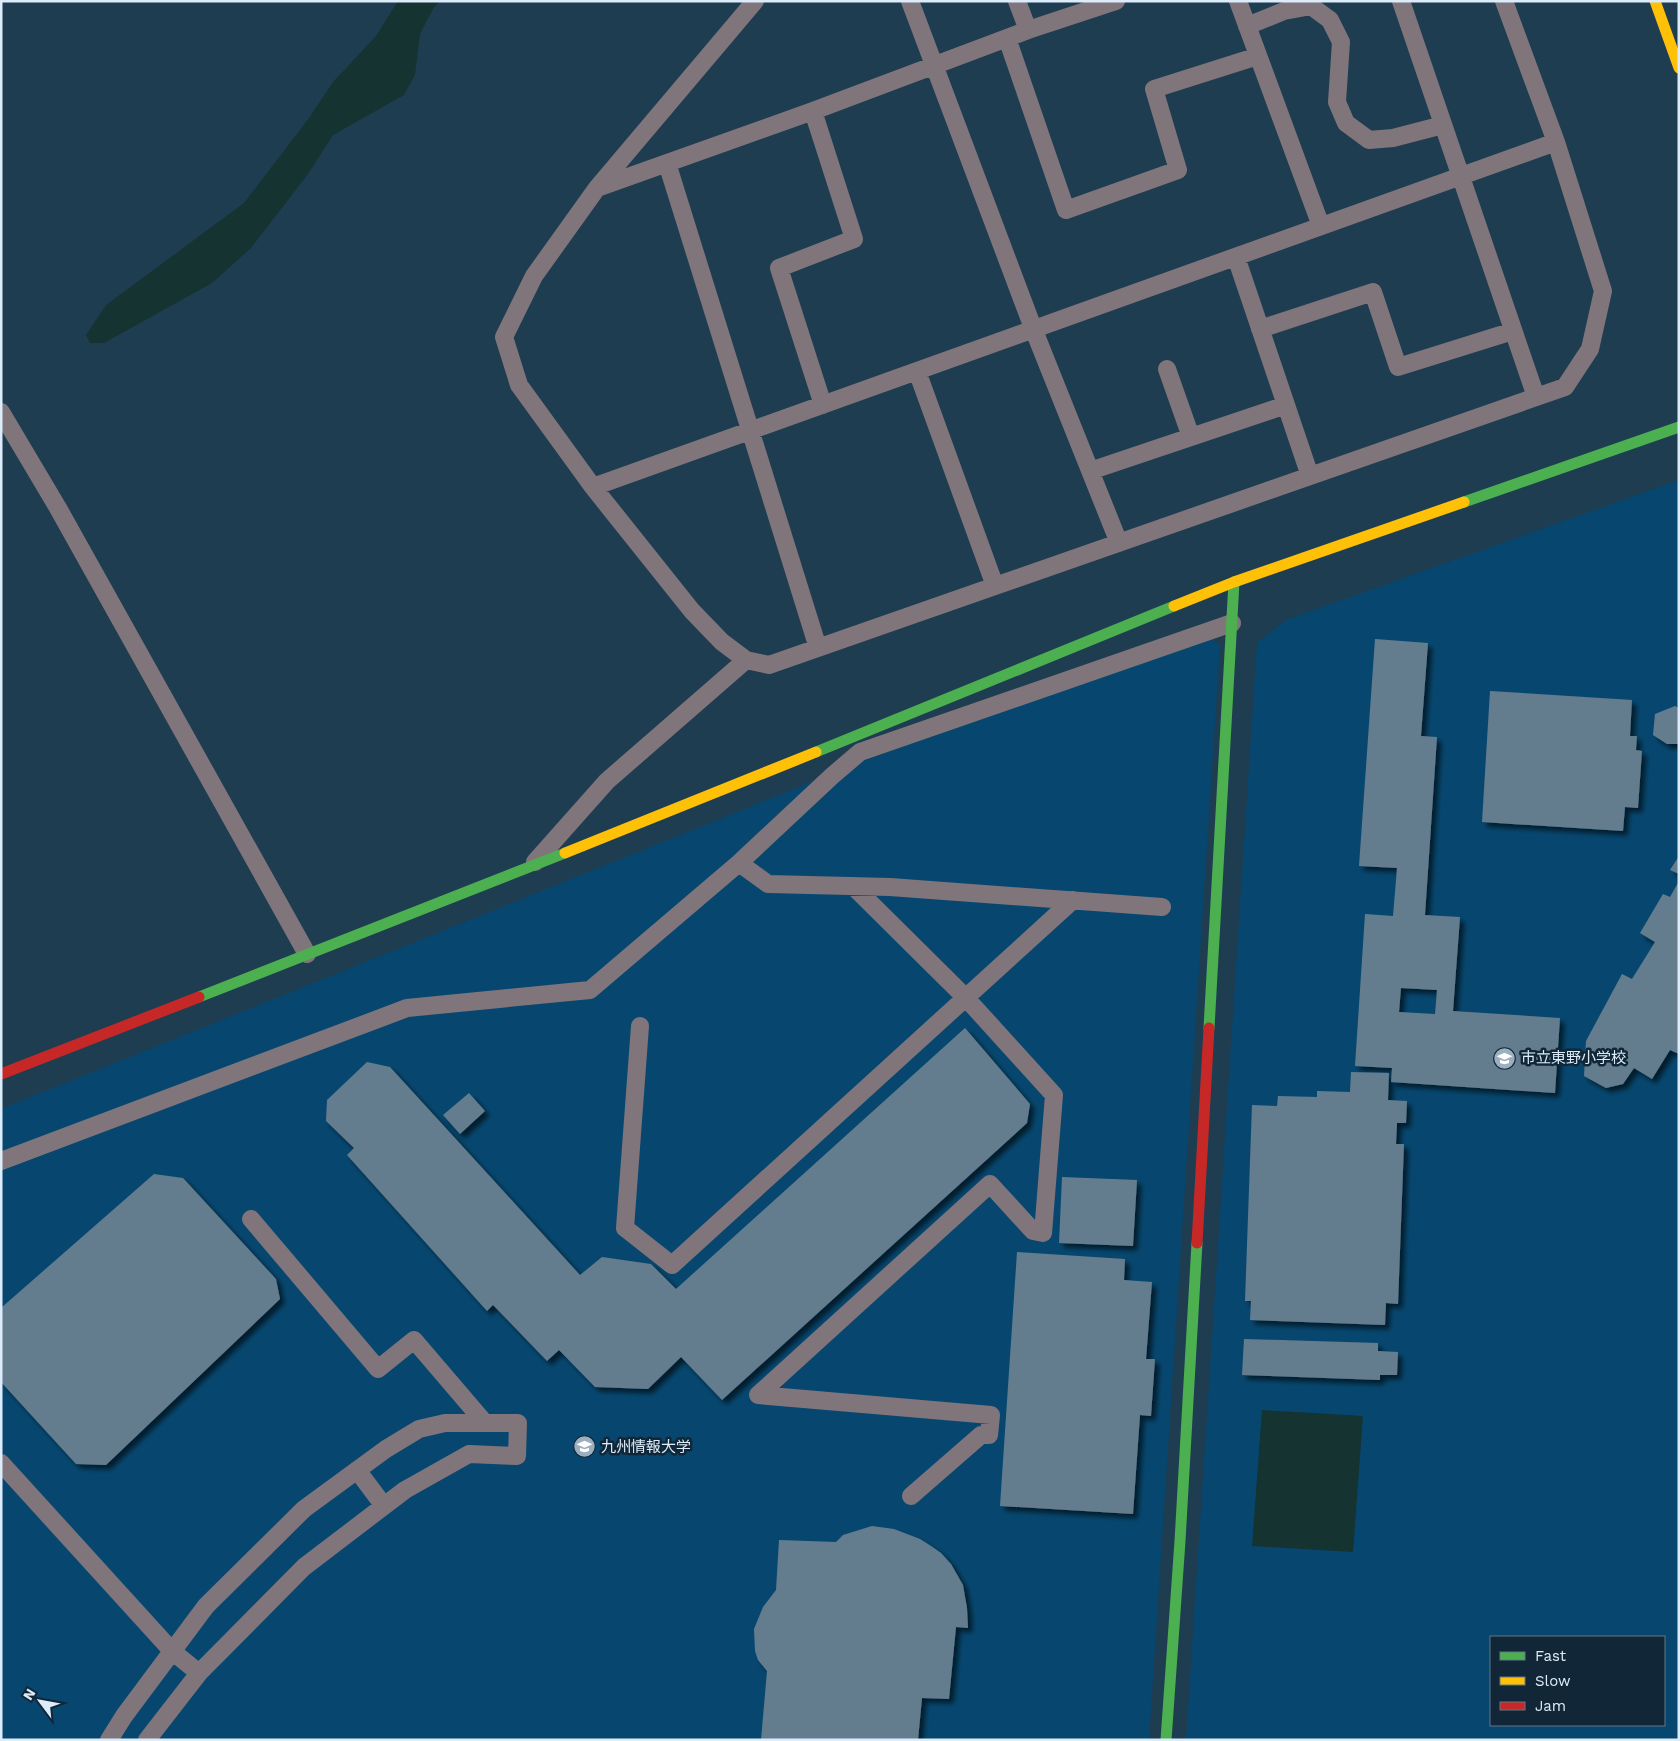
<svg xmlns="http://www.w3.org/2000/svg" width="1680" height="1741" viewBox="0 0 1680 1741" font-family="'Work Sans','Noto Sans JP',sans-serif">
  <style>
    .built { fill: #07476f; fill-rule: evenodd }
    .water { fill: #153331 }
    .building { fill: #647d8f; fill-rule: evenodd; filter: url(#shadow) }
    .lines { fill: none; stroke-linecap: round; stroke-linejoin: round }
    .lane { stroke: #81757c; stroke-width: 18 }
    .fast { stroke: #4caf50; stroke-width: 11 }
    .slow { stroke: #ffc107; stroke-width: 11 }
    .jam { stroke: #c62828; stroke-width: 11 }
    .labels { text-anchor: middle; stroke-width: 5; stroke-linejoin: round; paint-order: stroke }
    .poi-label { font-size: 15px; fill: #dcecfa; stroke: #112738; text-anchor: start }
  </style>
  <defs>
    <filter id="shadow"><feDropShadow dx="4.5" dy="4.5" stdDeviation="2.5" flood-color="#0009"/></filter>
  </defs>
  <rect width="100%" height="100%" fill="#1e3d51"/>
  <path class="built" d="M1679 480V1740H1186L1257 643 1286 620ZM1491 1637H1664V1725H1491Z
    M1202 634 1220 645 1149 1740H1V1109L740 811 978 713Z"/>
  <path class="water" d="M398 1H440L434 7 420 34 415 75 404 95 333 135 308 174 251 248 212 283 104 343H90L86 335 106 305 244 203 309 118 333 82 376 36Z
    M1262 1410 1363 1416 1353 1552 1252 1546Z"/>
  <path class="building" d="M1375 639 1428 643 1421 736 1437 737 1425 915 1460 917 1453 1011 1560 1018 1555 1093 1391 1082 1392 1068 1355 1066 1365 914 1393 916 1397 868 1359 866ZM1401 988 1437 990 1435 1014 1399 1012Z
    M1490 691 1632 700 1630 736H1637L1636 750 1642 751 1638 808 1625 807 1623 831 1482 822Z
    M1675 706 1679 708V744H1667L1653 735 1655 714Z
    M1679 856V874L1670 870Z
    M1679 881V1054L1670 1050 1652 1079 1634 1068 1623 1084 1606 1088 1584 1076 1586 1041 1622 974 1632 979 1655 942 1640 933 1663 894 1670 897Z
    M965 1028 1030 1104 1027 1123 722 1400 681 1357 648 1389 595 1387 559 1350 547 1361 493 1305 487 1311 347 1155 354 1148 326 1121 327 1100 367 1062 390 1067 580 1275 602 1257 651 1264 676 1289Z
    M1351 1072 1389 1073 1388 1100 1407 1101 1406 1123H1397L1396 1144H1404L1398 1304 1386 1303 1385 1325 1250 1320 1251 1301H1245L1252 1105 1277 1106 1278 1096 1317 1097V1091L1350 1092Z
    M469 1093 485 1111 460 1134 443 1115Z
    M154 1174 183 1178 276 1279 280 1299 106 1465 76 1464 1 1382V1308Z
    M1062 1177 1137 1180 1133 1246 1059 1243Z
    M1017 1252 1125 1259 1124 1280 1152 1282 1146 1359H1155L1151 1416 1140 1415 1133 1514 1000 1506Z
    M1244 1339 1378 1343V1351L1398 1352 1397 1375H1380V1380L1242 1375Z
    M872 1526 894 1529 920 1539 931 1546 941 1553 951 1564 963 1585 967 1608 968 1628 956 1627 949 1699 922 1698 918 1740H761L767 1671 758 1660 755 1651 754 1629 763 1607 776 1590 779 1540 836 1542 843 1535Z"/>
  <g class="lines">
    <path class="lane" d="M755 1 597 188 534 276 504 337 519 385 593 487 692 611 722 642 746 660 769 665 1565 387 1590 349 1603 291 1556 142 1504 1
      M910 1 1033 328 1119 543
      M1017 1 1028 30
      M1238 1 1321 226
      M1401 1 1536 397
      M1247 26 1284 11 1311 6 1330 20 1341 42 1337 102 1346 123 1369 140 1393 138 1443 125
      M1007 38 1066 210 1178 170 1154 89 1258 56
      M813 111 854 239 779 268 823 405
      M667 163 818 648
      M597 188 813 111 1028 30 1116 1
      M1236 257 1310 476
      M1260 329 1373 292 1398 367 1513 331
      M1167 369 1191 437
      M917 371 995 586
      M1 412 58 508 307 954
      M1090 471 1286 405
      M593 487 1556 142
      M535 862 607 781 746 660
      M739 863 768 884 890 887 1162 907
      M853 886 966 998 1054 1095 1043 1233 1033 1231 990 1184 758 1395 991 1415 989 1435H981L911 1496
      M640 1026 625 1228 672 1265 1073 900
      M1 1161 407 1008 590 990 739 863 832 776 860 752 1232 623
      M251 1219 378 1369 414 1340 485 1423
      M1 1463 172 1651 199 1673
      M357 1470 384 1506
      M109 1740 124 1716 206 1606 304 1509 386 1449 419 1429 445 1423H518L517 1456 469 1454 405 1490 304 1567 199 1673 147 1740"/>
    <path class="fast" d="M1464 502 1679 427
      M816 752 1174 606
      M199 997 565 853
      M1209 1028 1234 582
      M1166 1740 1180 1541 1197 1243"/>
    <path class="slow" d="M1655 1 1679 68
      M1174 606 1234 582 1464 502
      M565 853 816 752"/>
    <path class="jam" d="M1 1074 199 997
      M1197 1243 1209 1028"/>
  </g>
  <defs>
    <symbol id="school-disc" viewBox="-11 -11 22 22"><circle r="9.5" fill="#9aafbf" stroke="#112738"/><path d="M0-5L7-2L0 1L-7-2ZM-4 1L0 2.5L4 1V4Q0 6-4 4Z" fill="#fff"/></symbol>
  </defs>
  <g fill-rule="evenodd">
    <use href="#school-disc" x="1492" y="1046" width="25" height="25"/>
    <use href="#school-disc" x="572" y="1434" width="25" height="25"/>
  </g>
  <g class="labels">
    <g class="poi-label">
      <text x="1521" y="1063">市立東野小学校</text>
      <text x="601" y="1452">九州情報大学</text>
    </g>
  </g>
  <rect width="1680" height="1741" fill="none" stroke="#dcecfa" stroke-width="5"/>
  <rect x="1490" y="1636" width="175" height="90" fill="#112738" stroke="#627686"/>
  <rect x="1500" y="1652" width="25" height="8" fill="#4caf50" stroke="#627686"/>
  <text x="1535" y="1661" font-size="15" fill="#dcecfa">Fast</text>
  <rect x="1500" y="1677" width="25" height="8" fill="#ffc107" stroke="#627686"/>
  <text x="1535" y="1686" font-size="15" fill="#dcecfa">Slow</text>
  <rect x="1500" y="1702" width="25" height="8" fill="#c62828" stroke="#627686"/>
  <text x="1535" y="1711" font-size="15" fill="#dcecfa">Jam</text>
  <g transform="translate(40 1701) rotate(302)" stroke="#112738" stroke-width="4" paint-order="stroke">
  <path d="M0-4L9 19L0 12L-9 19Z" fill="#dcecfa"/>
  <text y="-8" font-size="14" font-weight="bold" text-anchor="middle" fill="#dcecfa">N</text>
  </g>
</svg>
